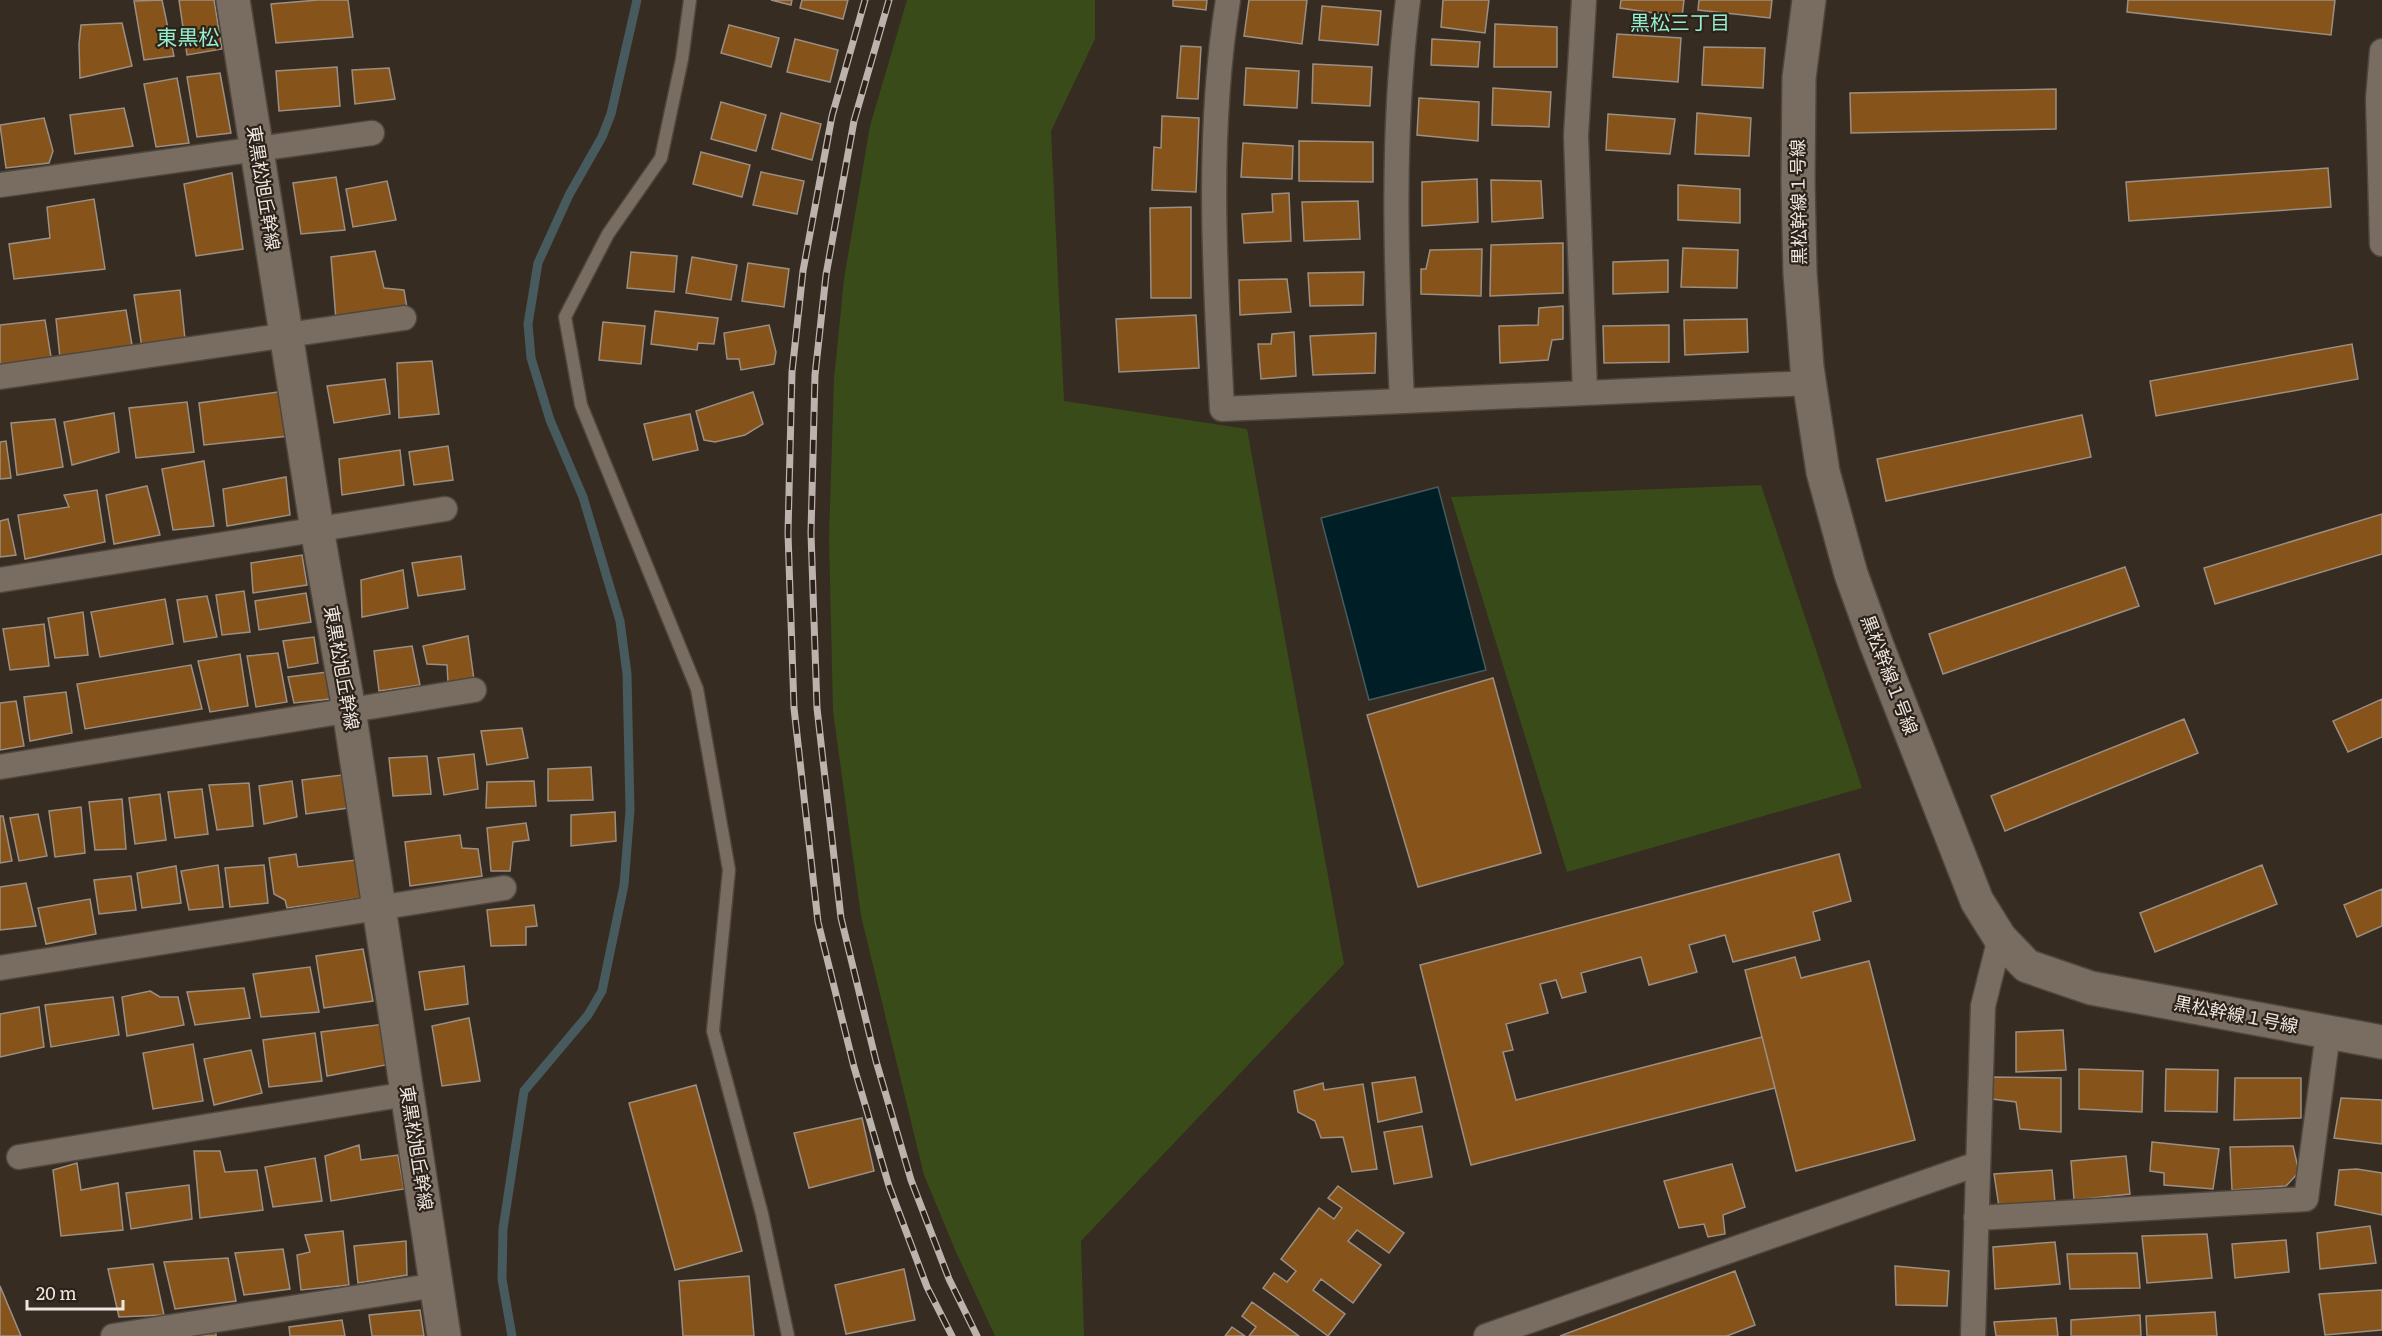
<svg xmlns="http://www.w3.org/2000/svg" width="2382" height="1336" viewBox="0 0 2382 1336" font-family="Literata,'Noto Sans JP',serif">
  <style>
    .green { fill: #394b19 }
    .water { fill: #001e25; stroke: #475a5d; stroke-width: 1.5 }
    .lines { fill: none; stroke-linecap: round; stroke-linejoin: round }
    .stream { stroke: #475a5d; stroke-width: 9 }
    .building { fill: #86541a; stroke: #9b8e83; stroke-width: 1.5 }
    .lane-casing { stroke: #4f473e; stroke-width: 15 }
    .street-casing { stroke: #4f473e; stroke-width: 27 }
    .secondary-casing { stroke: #4f473e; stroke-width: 36 }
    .lane { stroke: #796d62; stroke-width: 12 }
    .street { stroke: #796d62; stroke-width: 24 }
    .secondary { stroke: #796d62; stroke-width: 33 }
    .rail-casing { stroke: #bbb3ac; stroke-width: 7 }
    .rail { stroke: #2c2219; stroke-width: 4.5; stroke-dasharray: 14; stroke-linecap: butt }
    .labels { text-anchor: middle; stroke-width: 4.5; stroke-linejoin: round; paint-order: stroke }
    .street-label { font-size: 18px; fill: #eee7e1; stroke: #2c2219 }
    .neighbourhood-label { font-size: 20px; fill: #93efcf; stroke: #2c2219 }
    .quarter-label { font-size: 21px; fill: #93efcf; stroke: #2c2219 }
  </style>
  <rect width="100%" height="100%" fill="#362c22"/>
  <path class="green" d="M907 0H1095V39L1051 131 1064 401 1247 429 1344 964 1081 1241 1084 1336H995L956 1252 924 1175 861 916 833 711 829 537 834 379 844 279 870 126Z
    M1761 485 1862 788 1567 872 1451 497Z"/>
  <path class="water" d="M1438 487 1486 670 1369 700 1321 518Z"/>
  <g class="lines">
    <path class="stream" d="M512 1336 502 1279 503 1229 524 1091 588 1015 602 991 624 885 630 810 627 674 620 621 583 497 550 420 531 358 528 324 538 263 569 195 602 137 611 114 637 0"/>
  </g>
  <path class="building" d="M162 0 174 56 144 60 134 1Z
    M179 0H214L222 49 187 55Z
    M318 0H348L353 37 276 43 271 4Z
    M771 0H792L791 5Z
    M802 0H848L843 19 800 8Z
    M1173 0H1207L1206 10 1173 6Z
    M1249 0H1307L1302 44 1244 36Z
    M1443 0H1489L1485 33 1441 27Z
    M1621 0H1684L1682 17 1620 8Z
    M1699 0H1772L1770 18 1698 10Z
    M2128 0H2335L2331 35 2127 12Z
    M1322 6 1381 11 1378 45 1319 40Z
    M122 23 132 66 80 78 79 44 81 25Z
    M1495 24 1557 27V67H1494Z
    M729 25 779 38 771 67 721 53Z
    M1617 34 1681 38 1678 82 1613 77Z
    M795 39 838 50 830 82 787 72Z
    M1432 39 1480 42 1478 67 1431 65Z
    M1181 46 1201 47 1198 99 1177 98Z
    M1704 47 1765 48 1763 88 1702 85Z
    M1313 64 1372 67 1370 106 1312 103Z
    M337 67 340 106 279 111 276 71Z
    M389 68 395 99 355 104 352 70Z
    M1246 68 1299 71 1297 108 1244 105Z
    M220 73 231 133 197 137 187 77Z
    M177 78 189 143 156 147 144 84Z
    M1493 88 1551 92 1549 127 1492 125Z
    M2056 89V129L1851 133 1850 93Z
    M1419 98 1479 102 1478 141 1417 135Z
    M721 102 766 115 756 151 711 139Z
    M124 108 133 146 75 154 70 115Z
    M781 113 821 124 812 160 772 149Z
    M1697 113 1751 118 1749 156 1695 154Z
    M1608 114 1675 119 1670 154 1606 150Z
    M1162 116 1199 118 1196 192 1152 190 1154 147 1161 148Z
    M44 118 53 151 49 163 6 168 0 125Z
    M1299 141 1373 142V182L1299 181Z
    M1243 143 1293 146 1292 179 1241 177Z
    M701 152 750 165 742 197 693 184Z
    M2328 168 2331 207 2129 221 2126 182Z
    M761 172 804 181 797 214 753 205Z
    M232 173 243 249 196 256 184 184Z
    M336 177 345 230 301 234 293 183Z
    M1477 179 1478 222 1422 226V182Z
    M1491 180 1541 181 1543 218 1492 222Z
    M387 181 396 220 353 227 346 189Z
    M1678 185 1740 189V223L1678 220Z
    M1289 193 1291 241 1244 243 1242 214 1273 212 1272 194Z
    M94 199 105 269 14 279 9 244 50 238 47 207Z
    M1358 201 1360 239 1304 241 1302 202Z
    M1191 207V298H1151L1150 208Z
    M1563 243V293L1490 296 1491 245Z
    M1683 248 1738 250 1737 288 1681 287Z
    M1482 249 1481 296 1421 294V269H1426L1430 250Z
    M375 251 384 288 404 290 407 308 336 320 331 257Z
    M631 252 677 256 674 292 627 288Z
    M692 257 737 265 731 300 686 293Z
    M1668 260V292L1613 294V262Z
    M748 263 789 269 784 307 742 301Z
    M1364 272 1363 305 1310 306 1308 273Z
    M1287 279 1291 312 1240 315 1239 280Z
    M180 290 185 339 142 348 134 295Z
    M1563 306V339L1552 340 1548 360 1500 363 1499 326 1538 325 1539 308Z
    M126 310 132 345 60 358 56 319Z
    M655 311 718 318 714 344 698 343 697 350 651 344Z
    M1196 315 1199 368 1119 372 1116 319Z
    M1747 319 1748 352 1685 355 1684 320Z
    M45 320 51 357 0 366V325Z
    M603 322 645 326 641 364 599 360Z
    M769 325 776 352 774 364 741 370 739 359H727L724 333Z
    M1669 325V362L1604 363 1603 326Z
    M1294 332 1296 376 1261 379 1258 344H1271L1272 334Z
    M1376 333 1375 373 1313 375 1310 336Z
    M2352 344 2358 379 2156 416 2150 381Z
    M432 361 439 414 399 418 397 363Z
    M385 379 390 414 334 423 327 386Z
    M285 391 289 436 204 445 199 403Z
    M753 392 763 424 745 435 715 442 704 440 696 411Z
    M187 402 194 452 136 458 129 408Z
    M114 413 119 452 72 465 64 422Z
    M690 414 698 450 653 460 644 424Z
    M2082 415 2091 457 1886 501 1877 459Z
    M55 419 63 467 17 475 11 423Z
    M6 441 11 478 0 479V442Z
    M448 446 453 480 414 485 409 452Z
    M400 450 404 485 342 495 339 459Z
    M204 461 214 526 173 530 162 469Z
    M286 477 290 515 227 526 223 489Z
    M147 486 160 535 114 544 106 495Z
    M97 490 105 542 25 559 18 515 69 507 64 495Z
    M2382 514V554L2215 604 2204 568Z
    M8 519 16 555 0 557V521Z
    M302 555 307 585 253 593 251 563Z
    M461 556 465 589 418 596 412 563Z
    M2125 567 2139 606 1943 674 1929 634Z
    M403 570 408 608 362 617 361 580Z
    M244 591 250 632 222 635 216 595Z
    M306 593 311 622 259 630 255 601Z
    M207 596 217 637 184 642 177 600Z
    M165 599 173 644 100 657 91 612Z
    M83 612 88 655 55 658 48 618Z
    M44 624 49 666 10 670 3 629Z
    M468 636 474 680 448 682 447 665 427 664 423 646Z
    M314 637 318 663 288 668 283 641Z
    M412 646 420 685 379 691 374 651Z
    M278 653 287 702 256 707 247 656Z
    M240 654 248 706 210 712 198 661Z
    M191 665 202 709 85 729 77 684Z
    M327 672 330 699 294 703 288 677Z
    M1493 678 1541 853 1418 887 1367 715Z
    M66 692 72 733 30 741 24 697Z
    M2382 699V737L2348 752 2333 721Z
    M16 701 24 746 0 750V703Z
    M2184 719 2198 753 2005 831 1991 796Z
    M522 728 528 758 487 765 481 731Z
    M474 754 478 789 444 795 438 758Z
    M427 756 431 794 393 796 389 758Z
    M591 767 593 800 548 801V769Z
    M342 775 348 808 306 814 302 780Z
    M292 781 297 817 264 824 259 786Z
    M534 781 536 806 486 808 487 782Z
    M249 783 253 826 217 830 209 785Z
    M202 789 208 834 175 838 168 792Z
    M160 794 166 840 135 844 129 798Z
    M122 799 126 849 95 850 89 802Z
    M81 807 85 853 55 857 49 811Z
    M615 812 616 841 571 846V815Z
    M38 814 47 856 19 861 10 818Z
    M0 816H3L12 861 0 863Z
    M526 823 529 840 513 842 510 871H491L487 828Z
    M460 835 462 848 478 849 482 876 410 886 405 842Z
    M296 854 298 867 356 860 361 898 287 908 285 900 274 894 269 858Z
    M1839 854 1851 901 1813 912 1820 940 1733 962 1725 935 1689 945 1697 972 1649 985 1641 957 1581 973 1586 992 1562 998 1556 980 1540 984 1548 1013 1506 1024 1513 1050 1503 1052 1516 1100 1762 1037 1775 1088 1471 1165 1420 965Z
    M218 865 223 907 189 910 181 871Z
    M264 865 268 903 230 907 225 868Z
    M2262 865 2277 904 2155 952 2140 913Z
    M176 866 181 903 142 908 137 873Z
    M131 876 136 910 99 914 94 880Z
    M26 883 36 926 0 930V887Z
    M2382 889V926L2357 937 2344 905Z
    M90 899 96 934 46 944 38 908Z
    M534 905 537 926 526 927V945L491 946 487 910Z
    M363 949 373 1001 324 1008 316 956Z
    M1795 957 1801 978 1869 961 1915 1140 1796 1171 1745 970Z
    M464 966 468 1004 425 1010 419 972Z
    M310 967 319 1012 261 1017 253 974Z
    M244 988 250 1018 195 1025 187 992Z
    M150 991 160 997H178L184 1025 127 1036 122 997Z
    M113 997 119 1035 51 1047 45 1005Z
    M39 1007 44 1047 0 1057V1014Z
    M469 1018 480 1081 442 1086 432 1026Z
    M385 1024 391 1064 327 1076 321 1032Z
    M2063 1030 2066 1070 2016 1072V1032Z
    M315 1033 322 1081 269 1087 263 1040Z
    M193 1044 203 1101 153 1109 143 1053Z
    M251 1050 262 1093 214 1105 204 1059Z
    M2079 1069 2143 1071 2142 1112 2079 1109Z
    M2166 1069 2218 1070 2217 1112 2165 1111Z
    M1415 1077 1422 1112 1378 1122 1372 1083Z
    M1991 1077 2061 1078V1132L2020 1129 2016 1102 1992 1099Z
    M2235 1078H2301V1118L2234 1120Z
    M1323 1083 1324 1090 1363 1084 1377 1169 1352 1172 1343 1137 1321 1138 1315 1121 1298 1112 1294 1091Z
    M696 1085 742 1251 675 1270 629 1103Z
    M2341 1098 2382 1100V1144L2334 1138Z
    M862 1118 874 1171 809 1188 794 1133Z
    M1422 1126 1432 1177 1394 1184 1384 1132Z
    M2152 1142 2219 1149 2213 1189 2164 1185V1173L2150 1171Z
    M359 1145 361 1160 398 1155 404 1189 331 1201 325 1156Z
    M2293 1146 2299 1172 2286 1186 2232 1190 2230 1147Z
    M194 1151H220L225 1172 257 1170 263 1210 200 1218Z
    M2126 1156 2130 1194 2074 1200 2071 1161Z
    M315 1158 322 1201 273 1207 265 1167Z
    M77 1163 81 1190 118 1183 123 1230 61 1236 53 1170Z
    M1732 1164 1745 1207 1723 1215 1725 1234 1708 1237 1704 1224 1679 1228 1664 1181Z
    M2357 1169 2382 1173V1215L2335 1205 2339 1170Z
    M2052 1170 2055 1202 1999 1207 1994 1174Z
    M189 1185 192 1219 131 1229 126 1193Z
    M1338 1186 1404 1233 1389 1253 1357 1230 1348 1241 1381 1265 1353 1303 1321 1279 1313 1290 1345 1314 1328 1336 1263 1288 1274 1273 1287 1282 1296 1271 1281 1259 1319 1208 1334 1219 1342 1208 1328 1198Z
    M2370 1226 2376 1263 2320 1269 2317 1233Z
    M343 1231 349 1285 301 1290 297 1255 310 1252 305 1235Z
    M2207 1234 2212 1278 2147 1283 2142 1236Z
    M2286 1240 2289 1272 2235 1278 2232 1244Z
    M406 1241 407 1275 358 1283 354 1246Z
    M2055 1242 2060 1284 1995 1289 1993 1247Z
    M283 1249 290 1289 244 1295 235 1253Z
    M2137 1253 2140 1288 2070 1289 2067 1254Z
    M228 1258 236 1301 175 1309 164 1262Z
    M153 1264 164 1315 119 1317 108 1269Z
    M1895 1266 1949 1271 1947 1306 1896 1305Z
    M904 1269 915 1320 846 1334 835 1285Z
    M1735 1271 1755 1325 1727 1336H1560Z
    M749 1276 754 1336H683L679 1281Z
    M0 1286 21 1336H0Z
    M2382 1290V1330L2325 1335 2319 1294Z
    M1252 1302 1299 1336H1249L1256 1327 1242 1316Z
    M420 1310 424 1336H372L369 1315Z
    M2215 1312 2217 1336H2147L2146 1316Z
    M2140 1315 2141 1336H2071V1320Z
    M2056 1318 2058 1336H1996L1994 1322Z
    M342 1320 345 1336H290L289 1327Z
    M1232 1327 1245 1336H1225Z
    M216 1333V1336H186Z"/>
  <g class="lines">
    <defs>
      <path id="lane" d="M690 0 682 59 661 158 608 234 565 317 581 405 697 689 729 870 713 1031 762 1214 788 1336"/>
      <path id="street" d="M1228 0C1206 135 1215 273 1222 409L1810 383
        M1584 0 1576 136 1585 393
        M2382 51 2378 99 2382 244
        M0 185 372 133
        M0 377 404 318
        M1402 401C1396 267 1391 133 1408 0
        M0 580 445 509
        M0 767 474 690
        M0 968 504 888
        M19 1157 407 1094
        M1976 1218 2306 1199 2328 1033
        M113 1336 437 1285
        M1486 1336 1977 1164
        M1973 1336 1983 1006 2000 938"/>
      <path id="secondary" d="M233 0 317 529 349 710 444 1336
        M1809 0 1799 78 1798 182 1800 273 1807 367 1823 472 1851 574 1876 643 1977 901 2000 938 2027 966 2091 988 2382 1042"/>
    </defs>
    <use href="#lane" class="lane-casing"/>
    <use href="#street" class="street-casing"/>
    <use href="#secondary" class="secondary-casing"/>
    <use href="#lane" class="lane"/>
    <use href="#street" class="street"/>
    <use href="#secondary" class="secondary"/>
    <defs>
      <path id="rail" d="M865 0 832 116 803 271 792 372 788 533 794 708 818 922 854 1067 889 1186 927 1287 952 1336
        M889 0 854 121 826 275 815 375 811 533 817 708 841 918 876 1061 911 1180 949 1279 977 1336"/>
    </defs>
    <use href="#rail" class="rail-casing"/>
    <use href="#rail" class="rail"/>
  </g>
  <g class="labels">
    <g class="street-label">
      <text transform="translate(263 188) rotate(81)" y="6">東黒松旭丘幹線</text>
      <text transform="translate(1799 202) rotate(-91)" y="6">黒松幹線１号線</text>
      <text transform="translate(341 668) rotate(80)" y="6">東黒松旭丘幹線</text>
      <text transform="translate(1889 675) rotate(69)" y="6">黒松幹線１号線</text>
      <text transform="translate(2236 1015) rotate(11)" y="6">黒松幹線１号線</text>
      <text transform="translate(416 1148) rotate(81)" y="6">東黒松旭丘幹線</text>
    </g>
    <g class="neighbourhood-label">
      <text x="1680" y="30">黒松三丁目</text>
    </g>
    <g class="quarter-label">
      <text x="188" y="45">東黒松</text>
    </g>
  </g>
  <path d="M27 1300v9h96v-9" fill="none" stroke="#eee7e1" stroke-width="3"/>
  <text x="36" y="1300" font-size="18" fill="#eee7e1" stroke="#2c2219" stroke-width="4.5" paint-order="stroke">20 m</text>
</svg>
